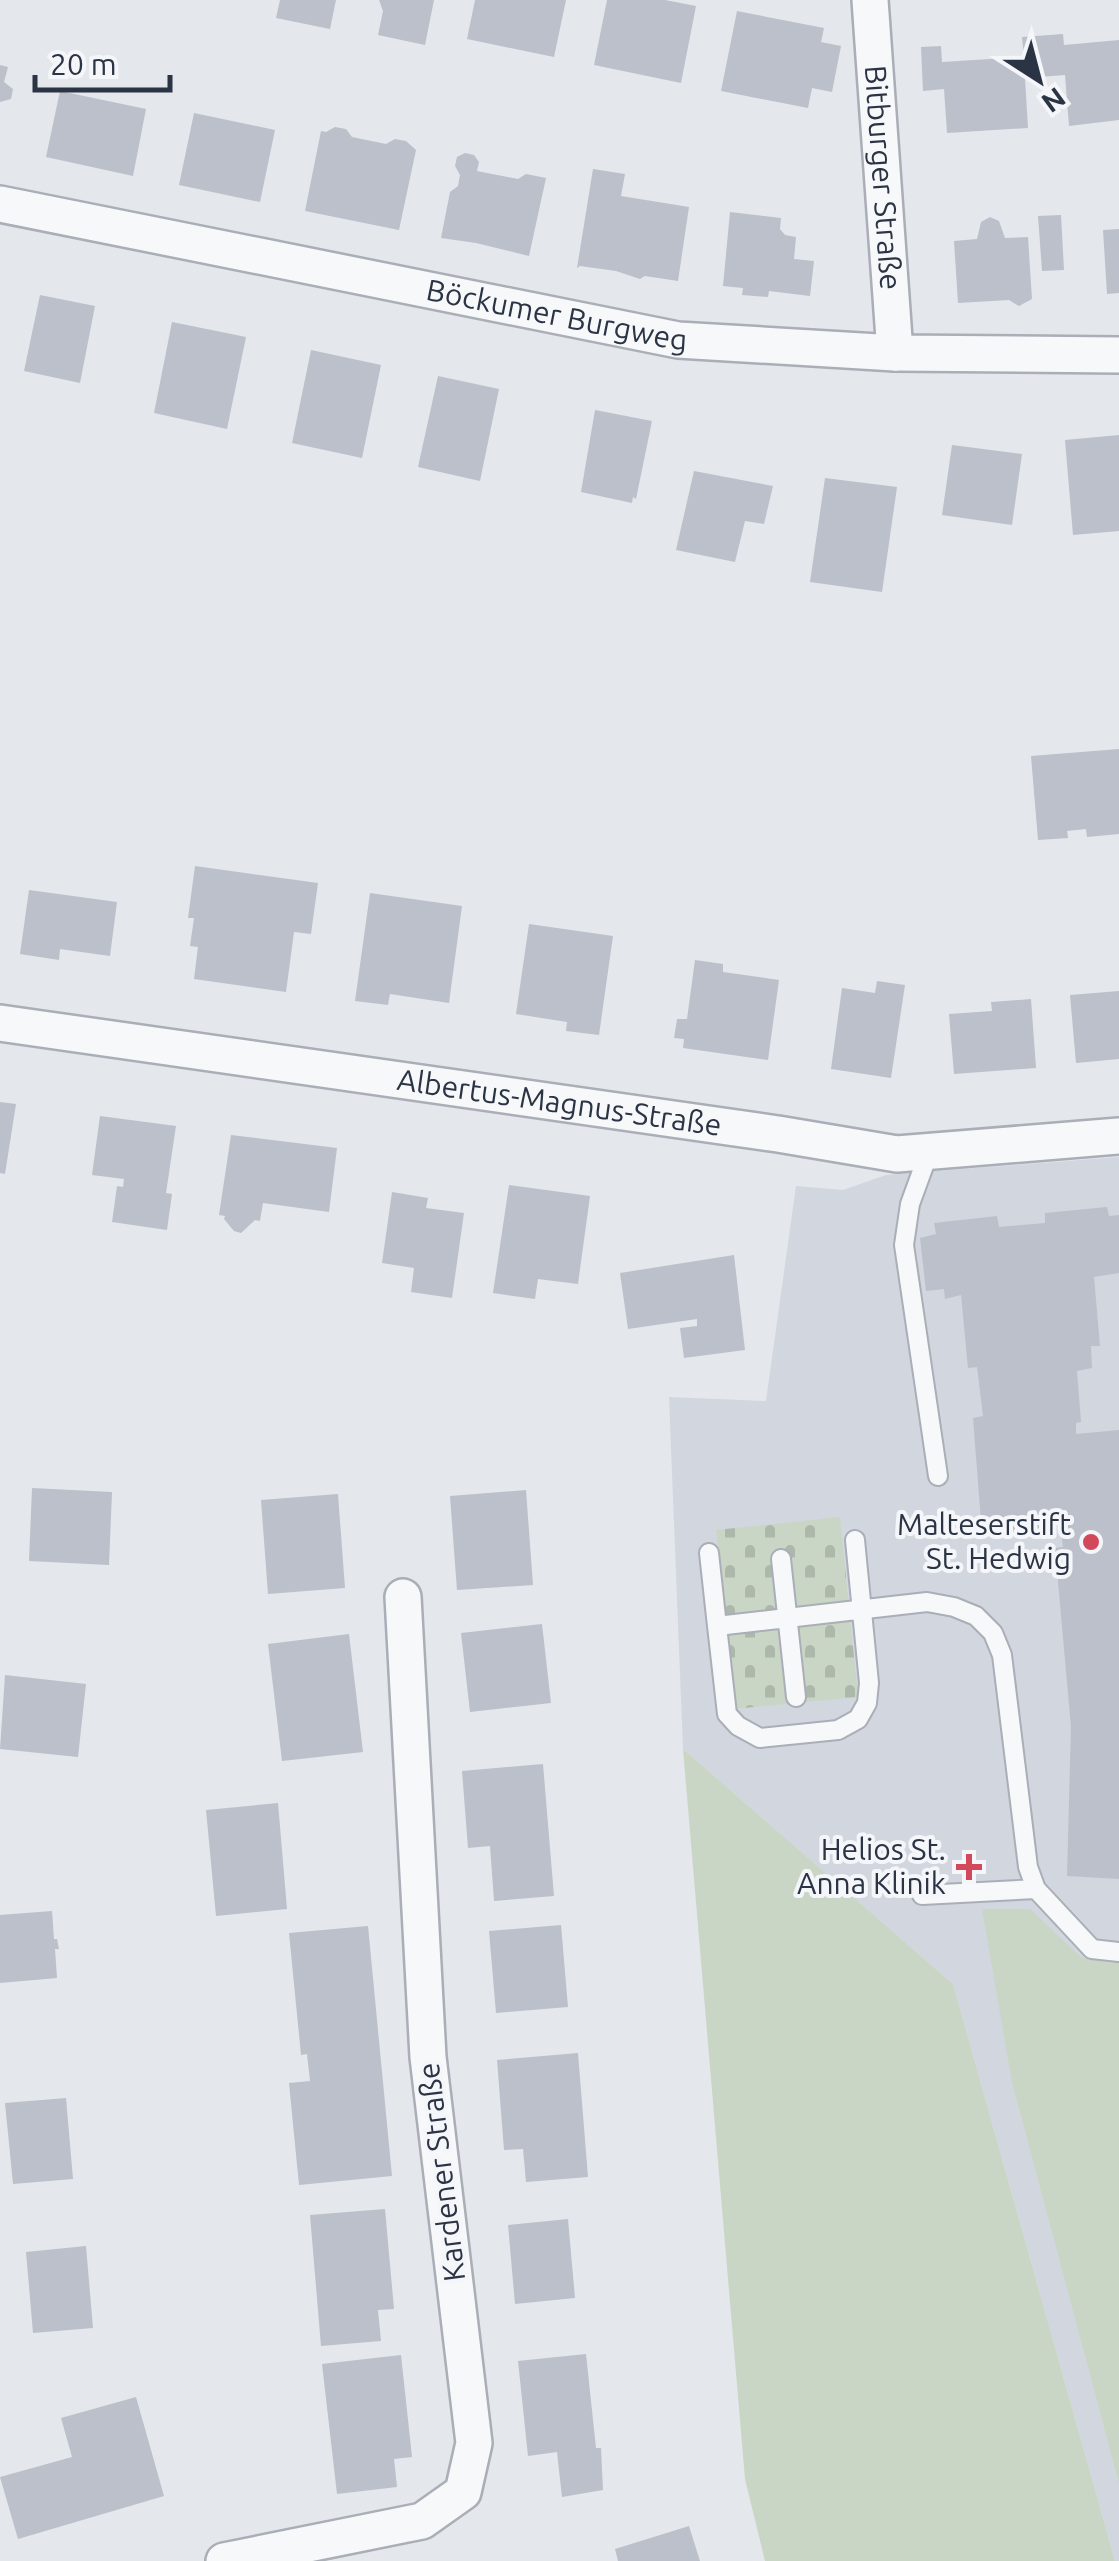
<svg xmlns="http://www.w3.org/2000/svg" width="1119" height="2561" viewBox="0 0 1119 2561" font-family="Ubuntu,sans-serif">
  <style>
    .built { fill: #d2d6de }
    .grass { fill: #c9d6c5 }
    .cemetery { fill: url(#cemetery-stones) }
    .building { fill: #bbc0ca }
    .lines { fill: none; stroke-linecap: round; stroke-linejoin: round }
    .lane-casing { stroke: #a9aeb7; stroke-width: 22 }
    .street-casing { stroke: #a9aeb7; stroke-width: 40 }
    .lane { stroke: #f7f8fa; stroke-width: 18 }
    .street { stroke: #f7f8fa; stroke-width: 35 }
    .poi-dot { fill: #d1495b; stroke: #f4f6f9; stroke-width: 4 }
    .labels { text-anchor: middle; stroke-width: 8; stroke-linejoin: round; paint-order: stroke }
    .street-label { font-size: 30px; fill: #2b3445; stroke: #f4f6f9 }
    .poi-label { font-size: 30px; fill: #2b3445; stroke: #f4f6f9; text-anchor: end }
  </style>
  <defs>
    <pattern id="cemetery-stones" width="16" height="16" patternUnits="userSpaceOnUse" patternTransform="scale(2.5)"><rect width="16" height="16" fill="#c9d6c5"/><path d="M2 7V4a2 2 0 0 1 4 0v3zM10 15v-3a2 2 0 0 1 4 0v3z" fill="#adb8ab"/></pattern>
  </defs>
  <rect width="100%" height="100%" fill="#e4e7ec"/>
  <path class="built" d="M1119 1157V2561H1115L953 1984 683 1749 669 1397 766 1401 796 1186 843 1190 886 1175Z"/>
  <path class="grass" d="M683 1749 953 1984 1115 2561H765L745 2479Z
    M982 1909H1030L1082 1958 1119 1960V2483L1012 2082Z"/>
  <path class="cemetery" d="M840 1517 858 1697 734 1709 716 1530Z"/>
  <path class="building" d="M280 0H336L330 29 276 18Z
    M379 0H434L425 45 378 35 383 11Z
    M475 0H566L554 57 467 39Z
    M607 0H665L696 6 681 83 594 65Z
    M737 11 824 28 821 42 841 46 832 92 812 88 808 108 721 91Z
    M1063 34 1064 45 1119 40V120L1069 126 1065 75 1025 78 1028 128 947 133 944 89 923 91 921 47 941 46 942 62 1024 57 1022 37Z
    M0 65 8 67 4 82 13 89 11 99 0 102Z
    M60 91 146 109 133 176 46 157Z
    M194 113 275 130 260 202 179 185Z
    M335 127 346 129 352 137 386 144 395 139 406 141 416 150 399 230 305 211 321 131 326 132Z
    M465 153 474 155 479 162 477 171 518 179 526 174 546 178 529 256 476 243 441 238 450 192 458 186 460 175 455 166 457 157Z
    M593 169 625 174 621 196 689 207 678 281 645 276 640 279 616 271 580 266 577 268Z
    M730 212 781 218 780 229 785 235 796 237 794 259 814 261 810 296 769 291 768 297 742 295 743 288 723 286Z
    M1061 215 1064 270 1042 271 1038 216Z
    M990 217 999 221 1005 238 1028 237 1032 299 1019 306 1009 300 958 303 954 241 977 239 981 222Z
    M1119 229V293L1107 294 1103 230Z
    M40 295 95 306 80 383 24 371Z
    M172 322 246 337 227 429 154 413Z
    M311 350 381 365 362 458 292 443Z
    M438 376 499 389 480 481 418 467Z
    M595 410 652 421 636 499 633 497 632 503 581 492Z
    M1119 435V531L1073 535 1065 440Z
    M952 445 1022 454 1012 525 942 515Z
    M694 471 773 486 764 524 745 521 735 562 676 550Z
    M825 478 897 487 882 592 810 582Z
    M1119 749V834L1087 837 1086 829 1067 831 1068 838 1038 840 1031 756Z
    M195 866 318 883 311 934 294 932 286 992 194 979 198 947 190 946 194 918H188Z
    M29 890 117 902 110 956 60 949 59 960 20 954Z
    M370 893 462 906 449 1003 390 994 388 1005 355 1001Z
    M529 924 613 936 599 1035 566 1031 567 1022 516 1014Z
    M695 960 723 964V972L779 980 768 1060 683 1048 684 1039 674 1038 677 1019H687Z
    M877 981 905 985 891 1078 831 1069 842 988 875 993Z
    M1119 991V1059L1076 1063 1070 995Z
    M1031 999 1036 1068 954 1074 949 1014 992 1011 991 1002Z
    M0 1102 16 1104 5 1174 0 1173Z
    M100 1116 176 1126 166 1193 172 1194 167 1230 112 1222 117 1186 123 1187 124 1179 92 1175Z
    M231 1135 337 1148 329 1212 263 1203 260 1221 255 1220 241 1233 234 1231 224 1219 225 1216 219 1215Z
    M509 1185 590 1196 578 1284 538 1279 535 1299 493 1293Z
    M392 1192 428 1198 426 1208 464 1213 452 1298 411 1292 414 1268 382 1263Z
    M1107 1207 1109 1216 1119 1215V1273L1094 1277 1100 1346H1091L1092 1368 1077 1371 1081 1422 1076 1423V1434L1119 1430V1879L1067 1876 1071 1727 1055 1548 1063 1547 1060 1524H1052L1053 1531 995 1537 993 1519 981 1521 973 1418 983 1416 977 1367 968 1368 961 1295 945 1299 944 1289 926 1291 920 1238 936 1234 934 1223 997 1216 999 1227 1045 1223V1213Z
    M734 1255 745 1350 684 1358 680 1328 697 1326V1319L628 1329 620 1273Z
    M32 1488 112 1492 109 1565 29 1561Z
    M526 1490 533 1585 457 1590 450 1496Z
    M338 1494 345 1588 268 1594 261 1500Z
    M542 1624 551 1703 470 1712 461 1633Z
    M349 1634 363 1752 282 1761 268 1644Z
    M5 1675 86 1684 78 1757 0 1749Z
    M543 1764 554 1896 494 1901 490 1846 468 1848 462 1771Z
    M278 1803 287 1909 216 1916 206 1810Z
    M52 1911 54 1939H57L59 1949H55L57 1978 0 1983V1915Z
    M561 1925 568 2007 496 2013 489 1931Z
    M368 1926 392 2176 299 2185 289 2083 310 2081 307 2054 301 2055 289 1933Z
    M578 2053 588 2177 526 2182 523 2149 504 2150 497 2060Z
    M66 2098 73 2179 13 2184 5 2103Z
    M385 2209 394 2309 378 2310 381 2341 321 2346 310 2215Z
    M568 2219 575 2298 515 2304 508 2225Z
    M86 2246 93 2328 33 2333 26 2252Z
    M586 2354 596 2448H601L603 2490 562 2497 557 2452 528 2456 518 2361Z
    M401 2355 412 2457 394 2459 397 2487 337 2494 322 2364Z
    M136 2397 164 2496 18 2539 0 2477 72 2457 61 2418Z
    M689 2526 700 2561H618L615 2549Z"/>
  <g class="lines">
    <defs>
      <path id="lane" d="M929 1152 910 1204 904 1245 938 1476
        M855 1540 869 1683 867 1703 858 1719 838 1730 760 1738 738 1726 727 1714 717 1626 927 1602 954 1607 976 1616 993 1633 1002 1655 1028 1867 1036 1889
        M709 1553 717 1626
        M781 1559 796 1697
        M922 1895 1036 1889 1092 1949 1119 1952"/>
      <g id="street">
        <path id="s1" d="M870 0 895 353"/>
        <path id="s2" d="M0 204 678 340 895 353 1119 355"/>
        <path id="s3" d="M0 1023 778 1134 897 1154 1119 1136"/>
        <path d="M224 2561 422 2521 463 2492 474 2443 428 2057 403 1597"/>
      </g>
    </defs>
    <use href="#lane" class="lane-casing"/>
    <use href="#street" class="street-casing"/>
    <use href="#lane" class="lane"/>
    <use href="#street" class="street"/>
  </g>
  <g class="poi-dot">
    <circle cx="1091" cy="1542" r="10"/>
    <path d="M964 1852h10v10h10v10h-10v10h-10v-10h-10v-10h10z"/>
  </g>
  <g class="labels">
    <g class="street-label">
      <text dy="10" stroke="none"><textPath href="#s1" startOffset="178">Bitburger Straße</textPath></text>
      <text dy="10" stroke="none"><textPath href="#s2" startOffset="568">Böckumer Burgweg</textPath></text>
      <text dy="10" stroke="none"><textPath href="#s3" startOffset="565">Albertus-Magnus-Straße</textPath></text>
      <text transform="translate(442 2172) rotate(-97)" y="10">Kardener Straße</text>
    </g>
    <g class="poi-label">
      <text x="1071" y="1535">Malteserstift<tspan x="1071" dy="34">St. Hedwig</tspan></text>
      <text x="946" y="1860">Helios St.<tspan x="946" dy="34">Anna Klinik</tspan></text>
    </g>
  </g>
  <g transform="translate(1039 80) rotate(144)" stroke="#f4f6f9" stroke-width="8" paint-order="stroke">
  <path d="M0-8L18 38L0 25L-18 38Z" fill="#2b3445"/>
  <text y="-15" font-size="28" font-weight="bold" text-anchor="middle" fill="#2b3445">N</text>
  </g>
  <path d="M35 75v15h135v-15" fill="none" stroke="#2b3445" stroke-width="5"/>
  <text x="50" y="75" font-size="30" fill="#2b3445" stroke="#f4f6f9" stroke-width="8" paint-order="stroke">20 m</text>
</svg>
